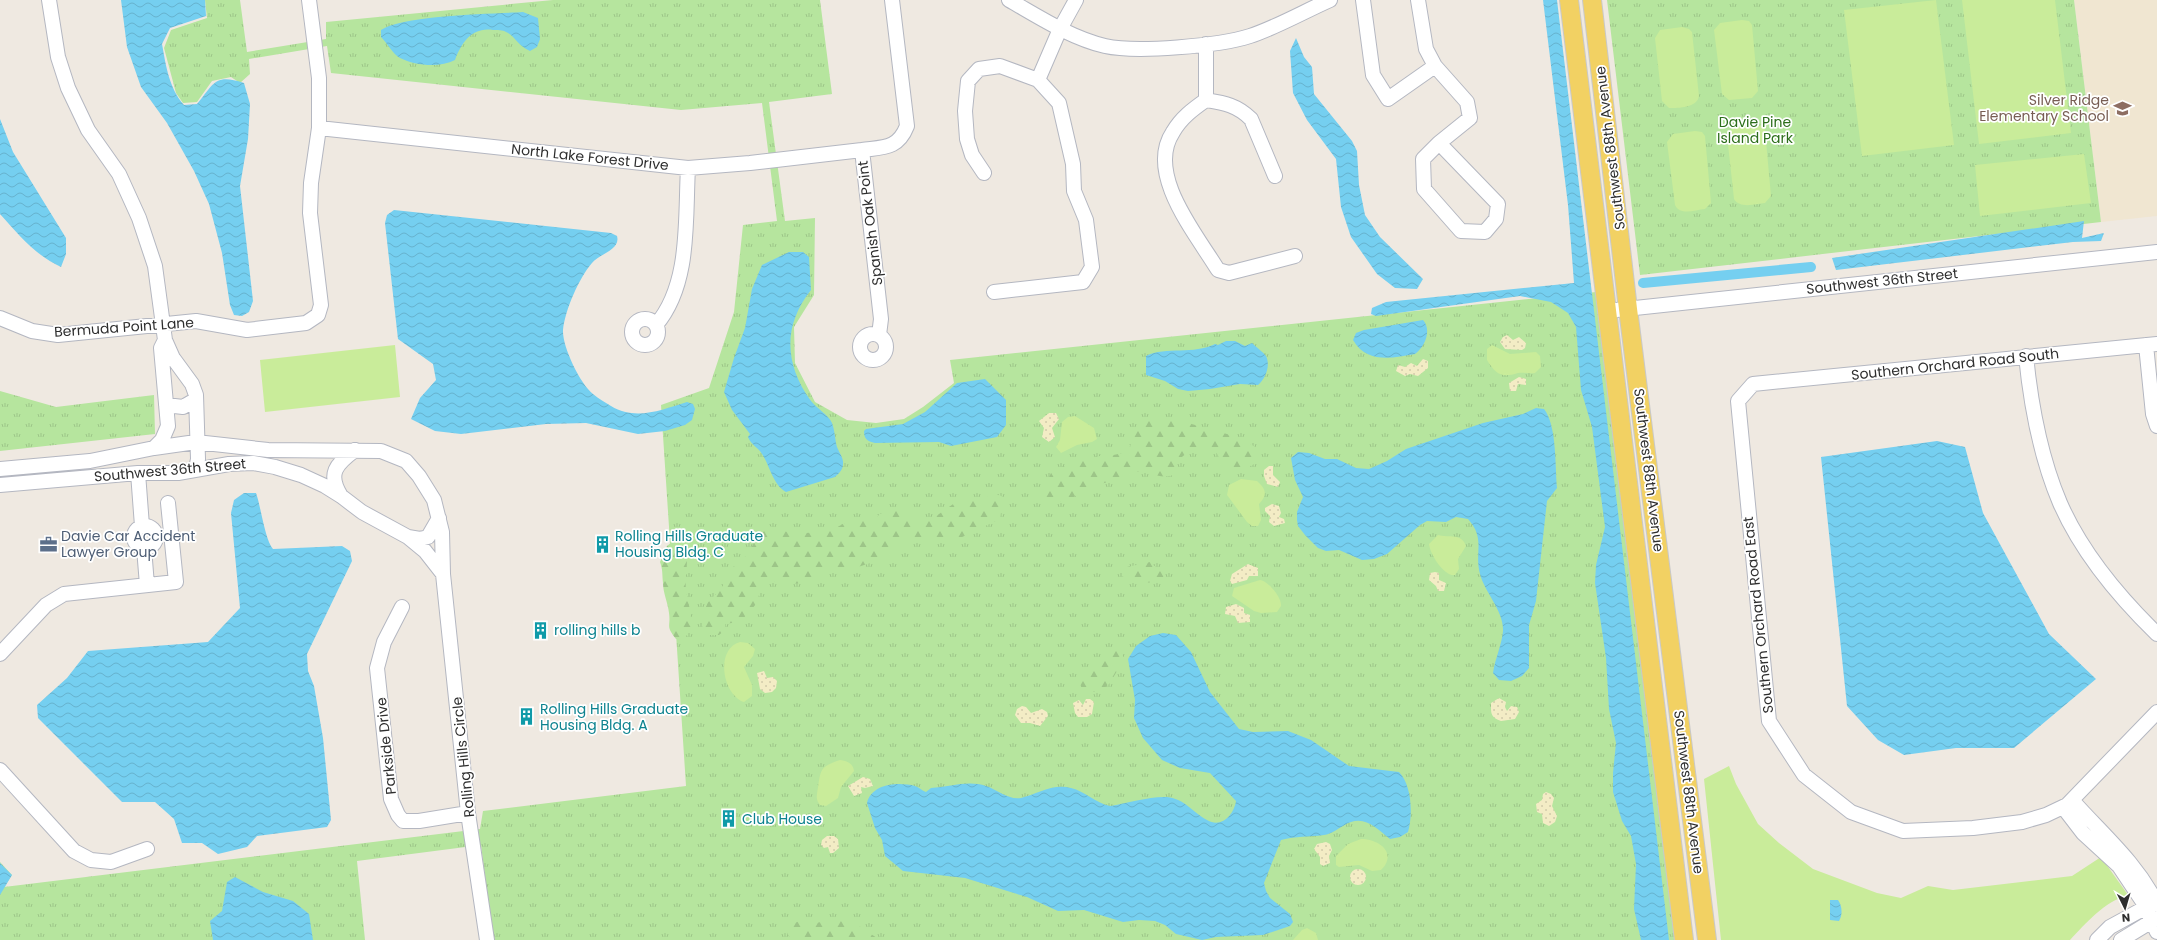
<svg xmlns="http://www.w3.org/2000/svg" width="2157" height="940" viewBox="0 0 2157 940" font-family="Poppins,sans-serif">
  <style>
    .education { fill: #f0e6d1 }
    .grass { fill: url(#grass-tufts) }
    .forest { fill: url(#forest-firs) }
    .sand { fill: url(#sand-dots) }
    .pitch { fill: #c9ec9a }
    .water { fill: url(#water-waves) }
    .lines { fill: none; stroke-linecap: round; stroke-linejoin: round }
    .canal { stroke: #75cff0; stroke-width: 10 }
    .minor-casing { stroke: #b4b7c1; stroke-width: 16 }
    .major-casing { stroke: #c9c9c9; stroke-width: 20 }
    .minor { stroke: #fff; stroke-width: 14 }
    .major { stroke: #f2d163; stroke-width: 18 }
    .labels { text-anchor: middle; stroke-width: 3.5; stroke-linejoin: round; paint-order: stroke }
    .education-label { font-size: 14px; fill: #785e54; stroke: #fff; text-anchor: end }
    .park-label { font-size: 14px; fill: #2c6e1b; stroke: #fff }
    .street-label { font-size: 14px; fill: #2e2e2e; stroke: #fff }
    .service-label { font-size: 14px; fill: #4e5e75; stroke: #fff; text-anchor: start }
    .culture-label { font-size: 14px; fill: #0d838f; stroke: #fff; text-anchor: start }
  </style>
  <defs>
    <pattern id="grass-tufts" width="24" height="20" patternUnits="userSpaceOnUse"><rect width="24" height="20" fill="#b6e59e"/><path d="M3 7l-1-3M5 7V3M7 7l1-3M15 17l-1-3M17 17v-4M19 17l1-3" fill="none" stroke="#9dc588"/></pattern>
    <pattern id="forest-firs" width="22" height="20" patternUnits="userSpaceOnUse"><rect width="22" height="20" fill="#b6e59e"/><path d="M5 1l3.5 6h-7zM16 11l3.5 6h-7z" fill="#9dc588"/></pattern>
    <pattern id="sand-dots" width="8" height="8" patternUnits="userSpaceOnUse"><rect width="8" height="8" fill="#f3ecc5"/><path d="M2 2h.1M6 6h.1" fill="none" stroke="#d1cbaa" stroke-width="1.8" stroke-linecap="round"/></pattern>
    <pattern id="water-waves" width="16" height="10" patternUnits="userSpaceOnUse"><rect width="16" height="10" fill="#75cff0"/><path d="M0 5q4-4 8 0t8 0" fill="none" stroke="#66b2ce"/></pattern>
  </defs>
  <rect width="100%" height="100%" fill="#efe9e1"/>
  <path class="education" d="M2074 0H2157V216L2101 222Z"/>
  <path class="grass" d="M205 0H240L247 52 326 39V22L553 0H820L832 94 769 102 785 221 815 218 814 295 794 327 795 363 815 402 847 420 876 423 904 419 923 407 954 383 950 360 1596 292 1676 940H493L481 845 357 861 365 940H0V862L12 875 4 887 480 829 483 811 686 786 661 405 709 388 734 312 743 225 777 221 762 103 681 110 331 73 327 46 249 59 250 74 240 83 231 77 212 81 197 102 183 103 176 93 164 48 171 30 207 18Z
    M1607 0H2074L2101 222 1640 275Z
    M0 391 56 407 154 395 155 434 0 451Z"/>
  <path class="forest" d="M1152 417 1181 421 1241 438 1255 447 1261 458C1251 469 1238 471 1223 469V464L1215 450C1202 448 1188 449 1179 460 1176 463 1175 470 1173 475 1152 482 1143 459 1119 483 1101 478 1082 495 1066 500 1059 502 1051 503 1044 504L1042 493 1051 473C1059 466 1090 457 1101 456 1111 455 1119 455 1128 451L1136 432Z
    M999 495 1003 497 1000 519 958 539 946 542 923 537 904 541 890 555 882 559 852 569 829 570 821 573 814 581 793 584 780 580 771 582 761 589 756 604 747 615 738 622 725 624V630L719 635H709L703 629 702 623 707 603 721 589 732 568 747 555 762 529 769 526 794 534 830 531 856 517 872 524C874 521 877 516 880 514 894 506 912 511 919 524L932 519 956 502Z
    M673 541 681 542C692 552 684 576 686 590 688 602 692 614 691 627 690 632 686 636 683 640L676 639C665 625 671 627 669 613 668 603 663 593 663 583 662 574 663 570 660 562L667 546Z
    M1150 562 1164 574 1163 581 1144 583 1124 580 1122 572 1127 567Z
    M1114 651H1121L1124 659 1110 683 1100 692H1083L1079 681C1087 666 1101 661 1114 651Z
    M833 919 859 926 880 940H791L787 933 792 924 802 920 812 924Z"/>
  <path class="sand" d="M1507 335 1513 340 1519 337 1526 343 1525 348 1522 350 1505 349 1500 342 1503 337Z
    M1423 359 1428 361V368L1418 376 1410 374 1405 376 1396 371 1398 365 1405 367 1411 363 1417 366Z
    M1519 377 1526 379V385L1518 384 1516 391H1510L1509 383Z
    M1049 413H1056L1059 419 1052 428 1055 437 1049 442 1042 437 1044 428 1039 421Z
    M1269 466H1273V475L1280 482 1278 487 1267 484 1264 476V470Z
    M1272 504 1279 506 1281 513 1279 517 1284 519 1285 523 1274 526 1269 522 1270 516 1265 511V508Z
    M1248 564 1258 568V576H1249L1247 580 1232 584 1230 581 1232 574Z
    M1435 572 1439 573V580L1446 583 1444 591H1438L1436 586 1429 580 1430 573Z
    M1236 604 1244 608V613L1250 615V622L1238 623 1235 616 1225 614 1226 607Z
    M764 671 767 678 773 677 777 681 776 688 772 692 765 693 760 689 757 673Z
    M1499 698 1506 702 1505 707 1507 711 1511 706 1517 707 1519 712 1515 719 1501 721C1490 717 1491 713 1491 703Z
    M1086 699H1090L1094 702 1092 714 1087 717H1078L1075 713 1073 703 1079 700 1083 705Z
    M1022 706 1026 707 1031 713 1042 709 1047 712 1048 716 1040 726 1030 723H1021L1015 715 1017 709Z
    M863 777 870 779 873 786 865 788 861 787 862 793 854 796 848 786Z
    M1546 792 1551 794 1554 798 1552 806 1557 816 1555 822 1549 826 1543 823 1542 814 1537 812 1536 804 1542 800 1543 794Z
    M827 836H834L838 839 839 848 833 853H830L828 847 824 848 821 845 822 840Z
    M1326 842 1330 844 1332 850 1329 856 1330 863 1323 866 1320 864V857L1314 849 1317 844Z
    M1350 877a8 8 0 1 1 16 0a8 8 0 1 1-16 0Z"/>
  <path class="pitch" d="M1936 0 1954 145 1862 156 1844 10Z
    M1962 0H2055L2071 133 1979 144Z
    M1742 20 1749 21 1752 25 1758 91 1752 98 1729 100 1722 94 1714 30 1720 23Z
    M1682 27 1689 29 1692 32 1699 96C1697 108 1679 108 1669 108L1662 101 1655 38 1660 30Z
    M1755 125 1762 126 1765 130 1771 196 1765 203C1755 204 1740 209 1734 199L1727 135 1733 128Z
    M1695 131 1702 132 1705 136 1711 203 1705 209C1695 210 1680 216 1675 205L1667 142 1673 134Z
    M2084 154 2091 203 1980 216 1975 165Z
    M395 345 400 397 265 412 260 360Z
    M1492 345 1510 354 1536 352 1540 356 1541 367 1535 373C1529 374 1524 372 1518 373 1502 378 1496 375 1487 360V349Z
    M1075 416 1094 428 1097 439 1092 442 1077 445 1061 453 1056 447 1060 440 1062 422 1068 417Z
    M1241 479 1257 481C1266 489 1268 495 1259 504L1261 520 1258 526H1252L1247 522 1227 495 1229 485Z
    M1438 535C1449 538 1462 533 1466 546L1458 559 1459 569 1455 575C1444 577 1430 554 1429 544Z
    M1260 580C1268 581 1282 597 1281 606L1277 612 1261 613 1254 611 1232 596 1234 588Z
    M740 642 748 643 755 649 753 656 744 667 752 685V696L744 702C722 694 715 649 740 642Z
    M840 760C847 761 853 763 854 771L841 787 838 798 826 806 820 805C815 799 817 795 818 787 821 769 820 767 840 760Z
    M1729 766 1736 784 1758 824 1779 843 1813 869 1877 893 1901 898 1928 886 1953 890 2072 876 2101 857 2128 895C2104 902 2086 923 2070 940H1721L1704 779Z
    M1361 839C1379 839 1398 853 1381 870L1372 871 1359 865 1339 867 1336 865V856L1348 844Z
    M1307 928 1316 933 1318 940H1293L1302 930Z"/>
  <path class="water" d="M121 0H205L206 16 170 28 162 44C166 66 169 88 184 105L197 104C214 84 214 73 244 83L250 104 248 139 240 186 253 301 249 312 242 316 234 315 230 305 222 253 209 204 194 171 167 123 141 87 127 47Z
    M1543 0H1557L1669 940H1641L1634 909 1636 864 1631 836 1622 821 1613 792V773L1616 743 1609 709 1606 658 1595 583 1596 565 1605 527 1592 427 1581 390 1576 327 1568 313 1551 302 1520 296 1376 316 1371 314 1372 308 1386 302 1574 283 1568 205Z
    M523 12 538 18 540 39 537 47 530 51C518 46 515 36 506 32 503 30 497 30 493 30 472 27 462 42 455 60 440 68 416 66 400 58 393 54 387 43 381 37V30C403 15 492 14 523 12Z
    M1296 38 1304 57 1312 67 1314 94 1352 141 1357 151 1359 185 1365 215 1380 237 1423 279 1417 289 1395 288 1377 274 1351 237 1341 207 1336 159 1307 120 1293 93 1290 51Z
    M0 119 13 152 66 238V254L61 267C35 255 19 235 0 214Z
    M394 210 611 233 617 236C621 250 599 254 592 263 579 278 565 310 563 330 562 346 580 384 593 394 599 399 605 402 611 406 636 421 661 410 687 402L693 404 695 409 692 420 685 425 665 431 638 434 586 423 546 424 461 434 435 431 411 419 420 398 436 380 433 364 398 339 385 223 387 215Z
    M2084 221 2082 238 2104 233 2101 241 2073 242 1836 270 1832 258Z
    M789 252H803L809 257 811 290C783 325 784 364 811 401 817 409 828 414 832 423 835 431 835 440 837 447 839 452 844 459 843 464 843 470 839 473 835 477L786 492C773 485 770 466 762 454 758 447 751 445 748 437L750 434 732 410 724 392 734 358 745 328 752 289 762 265Z
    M1423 320C1432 330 1425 347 1415 354 1392 358 1367 364 1353 340L1356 333 1364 330Z
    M1226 341H1235L1245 346 1252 343C1256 347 1263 352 1266 356 1271 366 1265 379 1258 385L1240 384 1210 389 1188 391 1178 389 1165 381 1146 375V356C1166 346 1194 355 1215 344L1218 345Z
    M985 379 1006 400V425L997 437 951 446 939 442 875 443C867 441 864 439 864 431L866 429 903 424 925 412 957 383Z
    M1536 408 1544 409C1557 425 1555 467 1557 488L1547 501 1536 601 1529 625V668L1522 676 1511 681 1499 680 1493 673C1495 659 1502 644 1503 631 1504 611 1485 593 1480 574 1474 552 1486 539 1468 519L1456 517 1446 522 1427 521 1420 525 1387 554 1374 559 1362 560 1339 550 1326 551 1318 548 1305 535 1298 526 1297 520V512L1303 497 1295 480 1291 458 1298 452 1309 453 1325 459H1337L1356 468 1369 469 1387 461 1406 449 1483 423 1523 414Z
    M1937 441 1965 447 1983 513 2049 634 2096 679 2014 748H1956L1904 755 1878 740 1847 706 1821 457Z
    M244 493H256C261 507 265 540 273 549L342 546 350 551 352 561 307 654 308 671 314 686 323 738 331 820 327 827 257 836 247 847 218 854 202 843H182L174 819 155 802H122L38 718 37 705 67 678 88 651 208 642 240 608 231 513 234 500Z
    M1163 633 1176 635 1191 652 1210 692 1239 729 1253 732 1288 731 1311 740 1349 766 1399 772C1412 785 1413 815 1408 832L1400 837 1390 839C1375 827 1363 813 1343 826 1337 829 1332 834 1324 835 1309 837 1296 836 1281 840L1264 883 1266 891 1270 898 1290 914 1293 922 1290 926 1263 935 1216 937 1202 940 1176 934 1165 925 1155 921 1139 920 1123 922 1084 910 1058 911 1027 897 965 878 903 871 885 856 882 840 875 828 867 803C872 783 899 782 915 786 919 787 922 791 926 792L931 788C950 787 968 780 986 786 998 790 1008 800 1021 798 1037 794 1053 783 1071 788 1085 791 1095 803 1110 806 1127 803 1151 796 1167 797 1185 799 1192 812 1207 820 1222 829 1234 814 1236 801L1210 773 1180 768 1162 760 1143 738 1134 718 1135 700 1128 659 1136 646 1150 636Z
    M0 863 12 875 0 895Z
    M235 877 263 892 293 901 309 914 313 940H213L210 921 222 911 227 882Z
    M1830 900H1838C1842 905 1843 915 1839 921L1830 920Z"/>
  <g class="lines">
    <path class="canal" d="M1643 283 1811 267"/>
    <defs>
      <path id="minor" d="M49 0 58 57 68 88 88 130 119 174 139 218 155 266 165 340 173 358 192 384 196 395 198 459 196 469
        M1009 0C1039 17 1071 38 1105 46 1136 53 1219 46 1250 36 1275 28 1305 11 1330 0
        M1363 0 1373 75 1388 99 1435 66
        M1418 0 1426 49 1435 66 1467 102 1470 118 1439 143
        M1038 80 1060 29 1076 0
        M1206 100C1193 109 1181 118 1173 132 1145 174 1197 235 1218 270L1229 273 1295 256
        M1206 100C1224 103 1237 105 1251 119L1275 176
        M1206 100V44
        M319 128 688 168 750 163 862 150
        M1439 143 1498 204 1496 219 1485 232 1461 231 1424 189 1423 159Z
        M984 173 972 155 967 139 965 111 968 81 979 69 1000 66 1038 80 1059 103 1073 164 1074 191 1086 220 1092 267 1083 282 994 292
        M1607 311 2157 252
        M0 318 32 331 58 335 196 321 247 330 306 323 318 315 321 305 310 213 311 183 319 128V78L309 0
        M632 332a13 13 0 1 1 26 0a13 13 0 1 1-26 0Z
        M656 325C691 284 685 219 688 168
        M860 347a13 13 0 1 1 26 0a13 13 0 1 1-26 0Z
        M879 335 881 319 862 150C884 147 898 149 907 126L892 0
        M2157 344 1753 384 1738 401 1769 721 1804 775 1851 812 1903 831 1973 828 2022 822 2046 815 2067 805 2157 712
        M2146 345 2153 414 2157 426
        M2026 356C2031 406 2040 456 2060 503 2081 551 2120 598 2157 634
        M166 405 183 407 195 400
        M154 448 162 440 168 426 161 348 165 340
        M0 469 90 461 154 448 196 442 268 450 381 451 406 461 419 476 434 500 442 532 443 574 468 813 487 940
        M138 473 142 526
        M0 485 138 473H178L229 464 253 463 275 467 301 475 325 486 341 496 362 512 408 537 425 551 443 574
        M341 496C327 474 336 464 355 450
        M134 537a11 11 0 1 1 22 0a11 11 0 1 1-22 0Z
        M408 537 420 539 428 537 439 518
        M144 548 147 585
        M402 607 384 642 377 668 391 799 398 815 403 821H419L468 813
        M0 654 46 605 64 594 176 582 168 503
        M0 770 74 851 91 860 111 862 147 849
        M2072 800C2103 835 2136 862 2157 904
        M2063 807 2083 833 2119 866 2143 902 2157 932
        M2097 940 2110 927 2154 903
        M2121 940 2157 918"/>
      <path id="major" d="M1569 0 1684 940
        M1592 0 1628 309 1707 940"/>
    </defs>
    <use href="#minor" class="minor-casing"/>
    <use href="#major" class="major-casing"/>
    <use href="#minor" class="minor"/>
    <use href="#major" class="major"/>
  </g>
  <defs>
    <symbol id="school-bare" viewBox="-9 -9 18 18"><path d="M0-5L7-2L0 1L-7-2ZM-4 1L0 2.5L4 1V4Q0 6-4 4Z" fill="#8d6e63" stroke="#fff" stroke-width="2.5" paint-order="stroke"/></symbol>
    <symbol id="office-bare" viewBox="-9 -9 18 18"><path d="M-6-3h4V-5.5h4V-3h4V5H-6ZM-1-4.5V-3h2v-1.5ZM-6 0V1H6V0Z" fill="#5c6f8a" stroke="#fff" stroke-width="2.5" paint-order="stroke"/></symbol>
    <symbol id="building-bare" viewBox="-9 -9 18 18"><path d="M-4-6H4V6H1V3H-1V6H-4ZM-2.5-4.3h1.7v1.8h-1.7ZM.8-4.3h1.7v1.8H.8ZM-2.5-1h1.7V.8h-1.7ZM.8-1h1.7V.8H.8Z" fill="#0f9aa8" stroke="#fff" stroke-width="2.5" paint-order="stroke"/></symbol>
  </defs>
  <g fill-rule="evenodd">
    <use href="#school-bare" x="2110" y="96" width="25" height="25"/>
    <use href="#office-bare" x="36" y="532" width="25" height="25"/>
    <use href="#building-bare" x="590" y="532" width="25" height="25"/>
    <use href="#building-bare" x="528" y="618" width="25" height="25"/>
    <use href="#building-bare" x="514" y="704" width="25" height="25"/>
    <use href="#building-bare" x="716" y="806" width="25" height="25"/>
  </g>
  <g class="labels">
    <g class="education-label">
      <text x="2109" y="105">Silver Ridge<tspan x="2109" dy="16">Elementary School</tspan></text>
    </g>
    <g class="park-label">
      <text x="1755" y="127">Davie Pine<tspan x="1755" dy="16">Island Park</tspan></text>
    </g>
    <g class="street-label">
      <text transform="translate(1610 148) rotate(-97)" y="5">Southwest 88th Avenue</text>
      <text transform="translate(590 157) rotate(6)" y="5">North Lake Forest Drive</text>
      <text transform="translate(870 223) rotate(-97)" y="5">Spanish Oak Point</text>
      <text transform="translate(1882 281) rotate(-6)" y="5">Southwest 36th Street</text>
      <text transform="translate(124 327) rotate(-4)" y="5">Bermuda Point Lane</text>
      <text transform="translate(1955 364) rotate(-6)" y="5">Southern Orchard Road South</text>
      <text transform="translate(170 470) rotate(-5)" y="5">Southwest 36th Street</text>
      <text transform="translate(1649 470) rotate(83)" y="5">Southwest 88th Avenue</text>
      <text transform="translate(1758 615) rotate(-96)" y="5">Southern Orchard Road East</text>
      <text transform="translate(386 746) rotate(-96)" y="5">Parkside Drive</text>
      <text transform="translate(463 757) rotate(-96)" y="5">Rolling Hills Circle</text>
      <text transform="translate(1689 792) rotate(83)" y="5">Southwest 88th Avenue</text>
    </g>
    <g class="service-label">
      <text x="61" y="541">Davie Car Accident<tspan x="61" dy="16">Lawyer Group</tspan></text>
    </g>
    <g class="culture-label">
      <text x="615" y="541">Rolling Hills Graduate<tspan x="615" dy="16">Housing Bldg. C</tspan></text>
      <text x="554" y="635">rolling hills b</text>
      <text x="540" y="714">Rolling Hills Graduate<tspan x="540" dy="16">Housing Bldg. A</tspan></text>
      <text x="742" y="824">Club House</text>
    </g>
  </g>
  <g transform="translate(2125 908) rotate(175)" stroke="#ffffff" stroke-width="3" paint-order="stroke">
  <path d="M0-3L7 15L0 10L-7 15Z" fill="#2e2e2e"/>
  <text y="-6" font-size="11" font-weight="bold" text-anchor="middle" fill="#2e2e2e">N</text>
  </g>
</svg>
